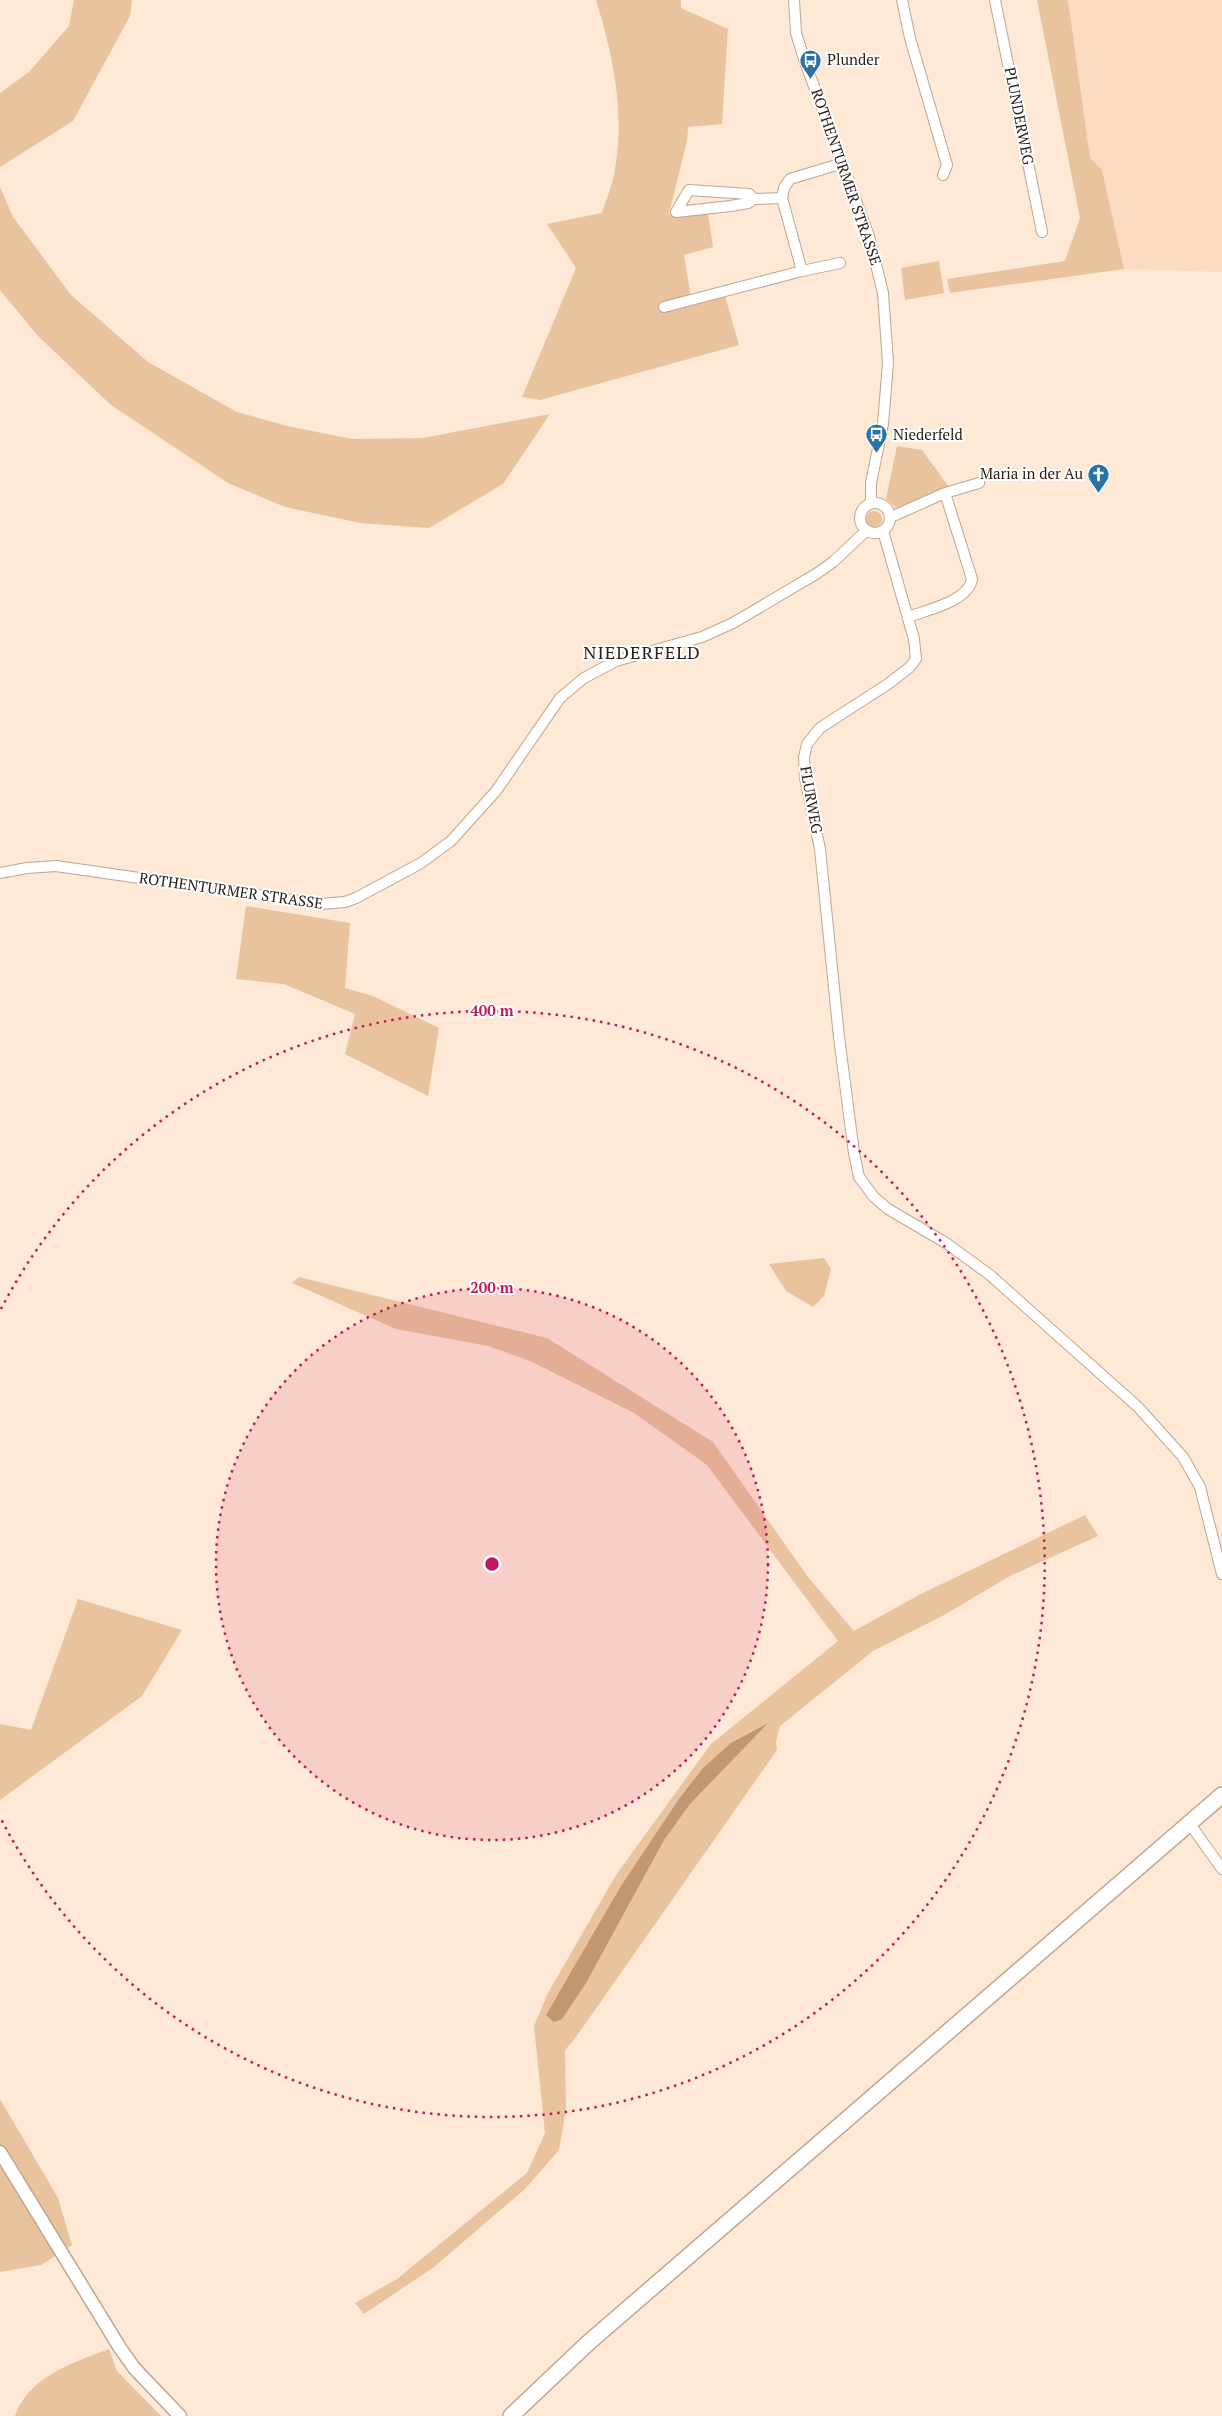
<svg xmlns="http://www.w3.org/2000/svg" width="1222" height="2416" viewBox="0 0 1222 2416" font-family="'PT Serif',serif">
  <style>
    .built { fill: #fcdcc0 }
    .green { fill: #e9c29e }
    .water { fill: #c19772 }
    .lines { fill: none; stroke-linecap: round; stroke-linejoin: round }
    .minor-casing { stroke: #bea58f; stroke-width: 12 }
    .tertiary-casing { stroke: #bea58f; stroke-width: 15 }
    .secondary-casing { stroke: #bea58f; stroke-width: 18 }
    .minor { stroke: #fff; stroke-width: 10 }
    .tertiary { stroke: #fff; stroke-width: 12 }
    .secondary { stroke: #fff; stroke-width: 15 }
    .ring { fill: none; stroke: #c2185b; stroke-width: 2.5; stroke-dasharray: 2.5 5 }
    .labels { text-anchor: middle; stroke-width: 4; stroke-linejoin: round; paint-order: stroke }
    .poi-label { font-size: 15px; fill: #2b2119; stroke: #fff; text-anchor: start }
    .street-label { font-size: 15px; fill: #2b2119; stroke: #fff }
    .quarter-label { font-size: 18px; letter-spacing: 1px; fill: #2b2119; stroke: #fff }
    .centre { fill: #c2185b; stroke: #fff; stroke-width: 2.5 }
    .ring-label { font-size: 15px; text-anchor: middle; font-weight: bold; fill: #c2185b; stroke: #fff; stroke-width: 4; stroke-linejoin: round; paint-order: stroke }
  </style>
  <rect width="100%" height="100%" fill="#fee9d7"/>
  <path class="built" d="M1068 0H1222V272L1124 269 1102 170 1090 158Z"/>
  <path class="green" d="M74 0H132L130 16 73 121 0 167V93L29 72 69 26Z
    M596 0H681V8L728 29 722 124 688 127 687 141 669 214 708 213 713 247 684 255 692 304 725 296 739 345 540 400 522 397 576 268 547 224 602 213C606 199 613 184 615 169 625 112 613 55 596 0Z
    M1037 0H1068L1090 158 1102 170 1124 269 950 293 947 279 1065 261 1080 218Z
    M0 187 13 217 71 295 148 362 237 412 287 426 352 439 423 438 550 414 503 484 429 528 360 523 285 507 228 483 111 405 38 336 0 290Z
    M939 261 944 293 905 300 901 268Z
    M897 446 922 450 949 487 896 508 886 499Z
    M866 519a8 8 0 1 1 16 0a8 8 0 1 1-16 0Z
    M246 906 350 923 345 988 373 996 439 1028 428 1096 345 1054 355 1014 284 984 236 979Z
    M824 1258 831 1269 824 1296 813 1307 786 1291 769 1264Z
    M299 1277 547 1338 713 1442 808 1577 854 1631 919 1595 1085 1515 1098 1536 1010 1576 944 1615 873 1651 780 1726 776 1742 777 1750 576 2037 565 2050 566 2109 559 2150 525 2189 434 2267 364 2314 355 2303 397 2279 527 2173 545 2133 534 2026 548 1993 616 1875 711 1744 838 1641 707 1465 634 1413 530 1361 488 1346 396 1329 292 1283Z
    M78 1599 182 1630 142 1696 0 1800V1724L31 1730Z
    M0 2099 58 2198 72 2245 41 2265 0 2272Z
    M109 2349 117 2371 161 2416H15C28 2377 74 2362 109 2349Z"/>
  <path class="water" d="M768 1723 690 1804 664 1840 586 1983 562 2019 554 2022 546 2015 621 1886 679 1799 703 1768 731 1743Z"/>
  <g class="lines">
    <defs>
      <path id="minor" d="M794 0 796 33 805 62 869 236 883 293 888 363 883 424 871 483V504
        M902 0 910 38 947 165 943 175
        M995 0 1042 232
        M754 199 749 194 689 190 676 212 731 206 748 203 754 199 782 198
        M802 271 840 263
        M664 307 802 271 782 198 784 188 790 179 843 163
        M945 493 979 483
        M860 518a15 15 0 1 1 30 0a15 15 0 1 1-30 0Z
        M891 517 945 493 972 579C969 601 927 610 908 617
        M883 531 914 639 916 659 910 667 888 684 820 728 807 744 804 757 805 778 820 849 839 1037 854 1153 859 1177 874 1197 888 1209 946 1243 990 1275 1138 1407 1183 1457 1200 1487 1222 1574
        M0 873 27 868 56 866 320 904 345 902 356 898 421 863 451 841 496 791 560 698 584 678 616 661 702 637 733 623 816 574 833 562 867 530
        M1190 1824 1222 1869"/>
      <path id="tertiary" d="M0 2152 120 2348 135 2369 180 2416"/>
      <path id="secondary" d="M511 2416 588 2343 1222 1795"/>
    </defs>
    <use href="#minor" class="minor-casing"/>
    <use href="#tertiary" class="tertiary-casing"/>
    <use href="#secondary" class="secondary-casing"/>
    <use href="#minor" class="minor"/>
    <use href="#tertiary" class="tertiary"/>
    <use href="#secondary" class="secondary"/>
  </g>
  <circle cx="492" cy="1564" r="276" fill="#c2185b" fill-opacity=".12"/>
  <g class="ring">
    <circle cx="492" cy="1564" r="276"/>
    <path d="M1 1309A553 553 0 1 1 1 1819"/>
  </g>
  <defs>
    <symbol id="bus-pin" viewBox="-11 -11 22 30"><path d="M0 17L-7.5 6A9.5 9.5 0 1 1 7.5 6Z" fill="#2972a6" stroke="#fff"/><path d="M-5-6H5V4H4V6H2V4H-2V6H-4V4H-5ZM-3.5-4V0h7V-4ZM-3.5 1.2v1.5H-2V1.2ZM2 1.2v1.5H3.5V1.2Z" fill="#fff"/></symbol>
    <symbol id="church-pin" viewBox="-11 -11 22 30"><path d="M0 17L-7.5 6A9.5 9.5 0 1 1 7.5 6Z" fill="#2972a6" stroke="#fff"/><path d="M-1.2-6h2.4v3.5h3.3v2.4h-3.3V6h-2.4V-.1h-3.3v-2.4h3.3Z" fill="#fff"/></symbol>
  </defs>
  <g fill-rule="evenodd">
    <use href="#bus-pin" x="798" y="48" width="25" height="34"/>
    <use href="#bus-pin" x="864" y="422" width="25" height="34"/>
    <use href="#church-pin" x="1086" y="462" width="25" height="34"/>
  </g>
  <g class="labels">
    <g class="poi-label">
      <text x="827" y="65">Plunder</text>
      <text x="893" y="440">Niederfeld</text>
      <text x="1083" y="479" text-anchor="end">Maria in der Au</text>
    </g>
    <g class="street-label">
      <text transform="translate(1019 116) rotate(79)" y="5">PLUNDERWEG</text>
      <text transform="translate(846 177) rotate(71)" y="5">ROTHENTURMER STRASSE</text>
      <text transform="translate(811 800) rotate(80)" y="5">FLURWEG</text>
      <text transform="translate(231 891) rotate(8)" y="5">ROTHENTURMER STRASSE</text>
    </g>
    <g class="quarter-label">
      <text x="642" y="659">NIEDERFELD</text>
    </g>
  </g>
  <circle cx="492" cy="1564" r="8" class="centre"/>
  <g class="ring-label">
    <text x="492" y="1016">400 m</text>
    <text x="492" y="1293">200 m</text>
  </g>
</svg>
